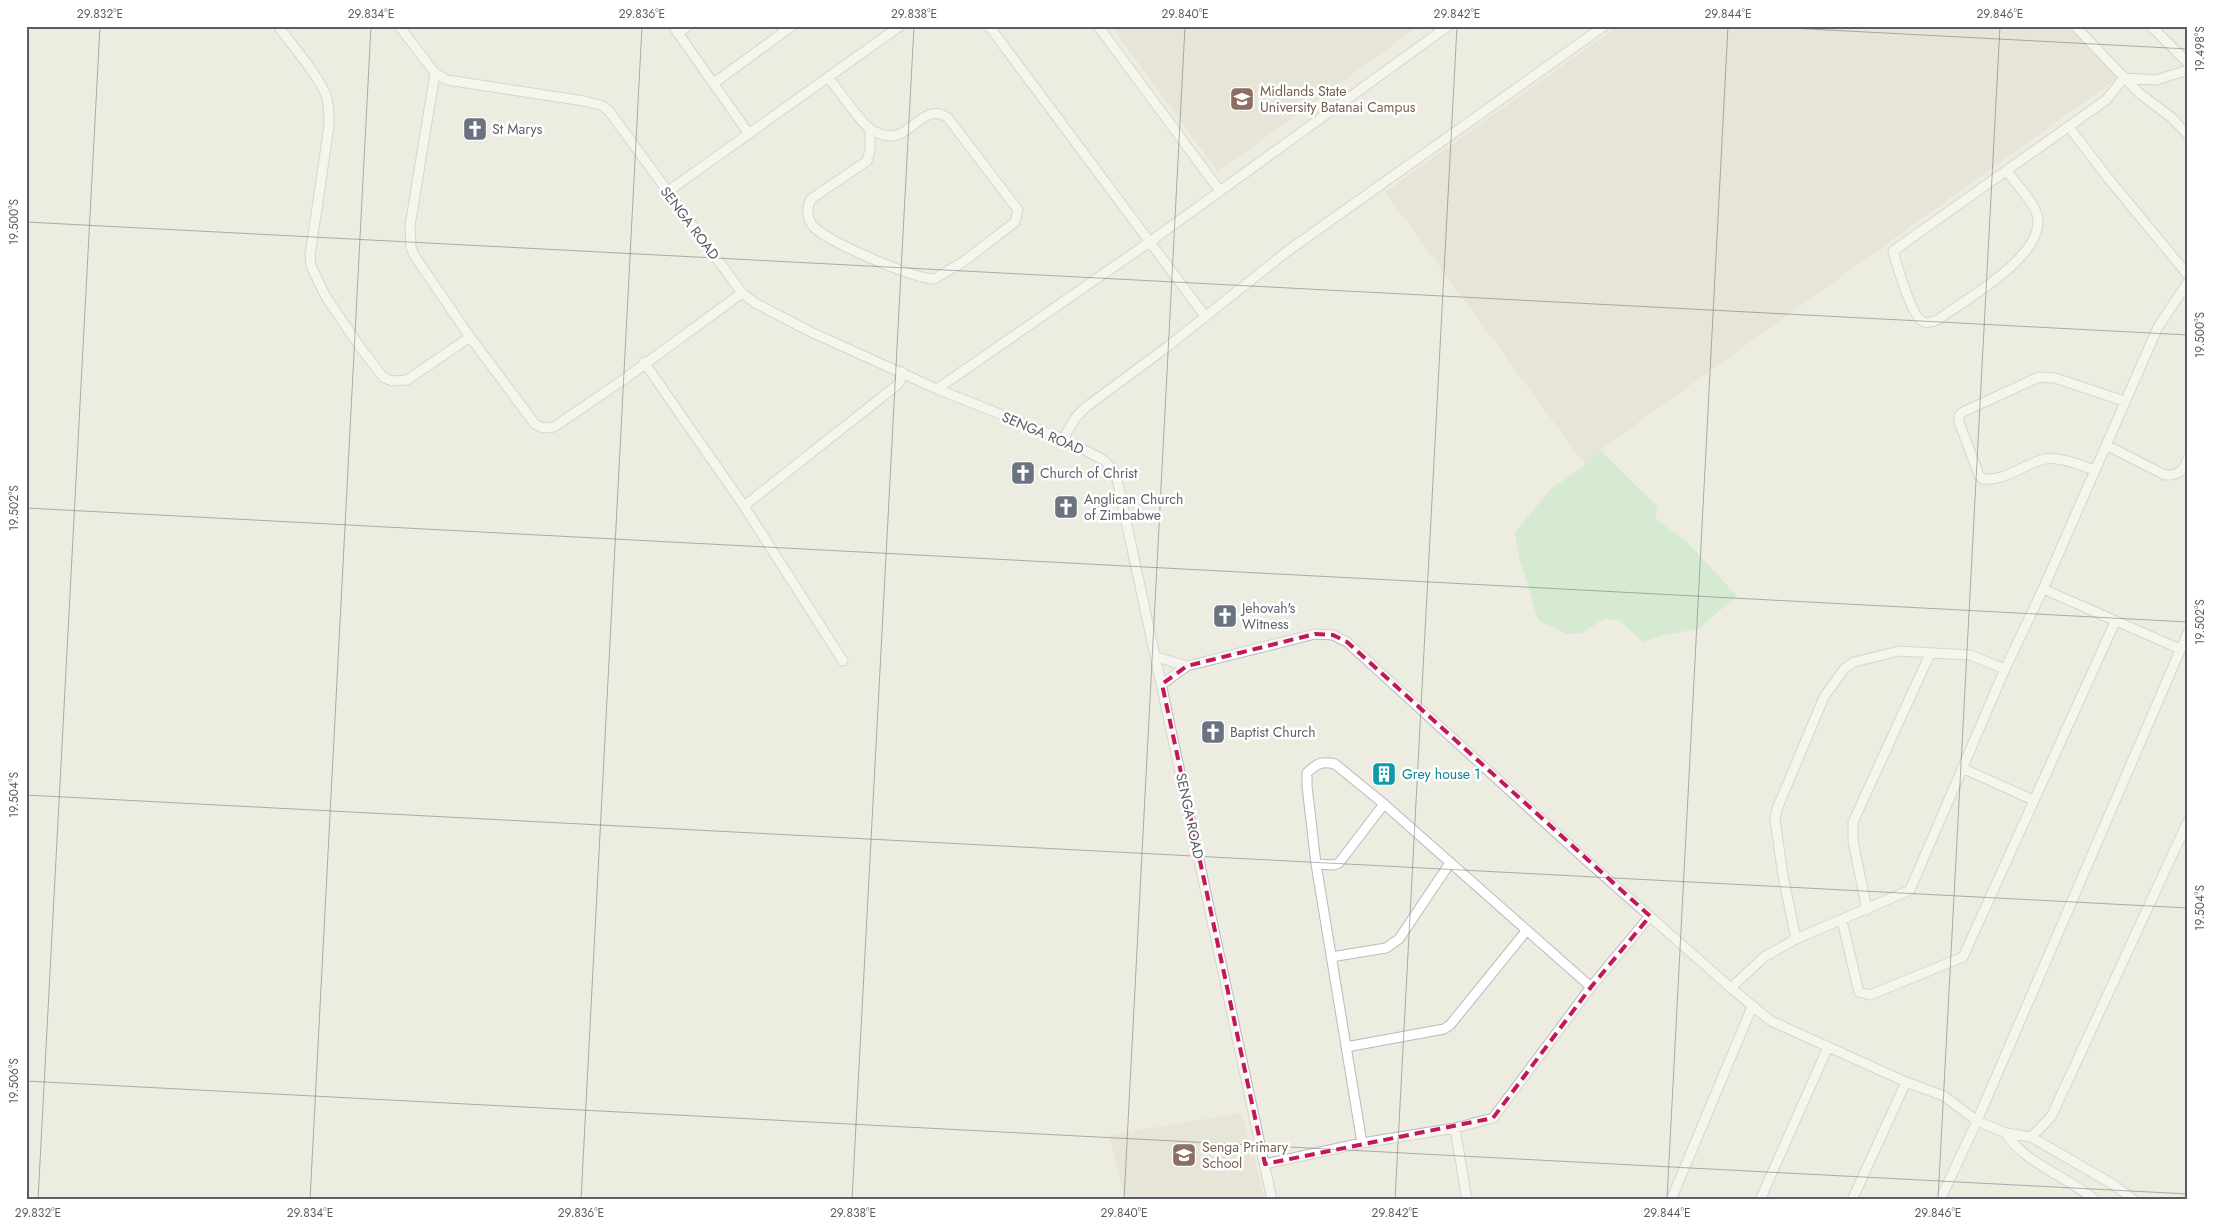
<svg xmlns="http://www.w3.org/2000/svg" width="2214" height="1226" viewBox="0 0 2214 1226" font-family="Jost,sans-serif">
  <style>
    .education { fill: #dddbcf }
    .green { fill: #bae7c0 }
    .lines { fill: none; stroke-linecap: round; stroke-linejoin: round }
    .street-casing { stroke: #b8bac0; stroke-width: 11 }
    .street { stroke: #fff; stroke-width: 9 }
    .marked { fill: none; stroke: #c2185b; stroke-width: 4; stroke-dasharray: 10 6; stroke-linejoin: round }
    .ticks { fill: none; stroke: #595c62; stroke-width: 1; stroke-opacity: 0.45 }
    .labels { text-anchor: middle; stroke-width: 5; stroke-linejoin: round; paint-order: stroke }
    .education-label { font-size: 14px; fill: #785e54; stroke: #fff; text-anchor: start }
    .worship-label { font-size: 14px; fill: #5b616d; stroke: #fff; text-anchor: start }
    .street-label { font-size: 14px; fill: #595c62; stroke: #fff }
    .culture-label { font-size: 14px; fill: #0d838f; stroke: #fff; text-anchor: start }
    .neatline { fill: none; stroke: #595c62; stroke-width: 2 }
    .ticks-label { font-size: 12px; text-anchor: middle; fill: #595c62 }
  </style>
  <rect width="100%" height="100%" fill="#edece0"/>
  <path class="education" d="M1111 26H1419L1218 172Z
    M1618 26H2067L2119 77 1600 450 1585 465 1385 192Z
    M1242 1113 1265 1200H1125L1109 1135Z"/>
  <path class="green" d="M1600 450 1657 506 1656 519 1687 542 1737 596 1698 629 1664 635 1643 642 1619 620 1604 619 1582 633 1566 634 1538 620 1519 557 1515 532 1552 488 1585 465Z"/>
  <g class="lines">
    <defs>
      <path id="street" d="M278 26C292 45 320 77 327 98 329 107 329 117 329 126L310 255 311 266 326 297 360 347 383 377 392 381 407 380 470 337
        M399 26 435 73 447 80 584 101 603 106 609 111 742 293 755 303 811 332 937 389 1063 439 1102 459 1113 469 1117 479 1272 1200
        M673 26 749 134
        M989 26 1205 316
        M1098 26 1220 191
        M2075 26 2139 93 2172 118 2188 135
        M2151 26 2188 63
        M678 33 688 26
        M435 73 410 226 411 247 414 255 470 337 535 424 543 428 554 427 623 380 742 293
        M829 78C839 91 858 119 870 129 872 131 877 132 880 134 910 146 922 99 948 118L1018 210 1015 222 963 262 934 279C912 278 830 243 814 227 807 220 806 208 811 199L867 161 870 150V130
        M2124 78 2156 80 2188 70
        M714 83 792 26
        M2069 127 2108 178 2188 275
        M2007 171C2015 183 2034 202 2037 215 2048 254 1966 299 1939 319 1934 321 1930 324 1924 322 1912 319 1897 265 1893 251L2106 100 2124 78
        M667 192 900 26
        M644 362 744 506 843 661
        M937 389 1151 241 1448 26
        M1063 439 1076 417 1086 407 1167 347 1289 250 1604 26
        M2106 445 2165 475C2178 476 2183 471 2188 459
        M2095 470C2081 466 2060 456 2045 459 2023 464 2007 481 1983 479L1979 475 1959 422V416L1963 412 2039 377 2055 378 2124 401
        M744 506 896 386 900 381 902 372
        M2043 589 2180 649
        M1157 657 1187 666 1315 634 1333 635 1347 642 1586 860 1731 988 1771 1021 1906 1082 1944 1096 1977 1121 2006 1133 2031 1137 2114 1185 2134 1200
        M1162 684 1187 666
        M1962 768 2033 800
        M1316 864 1334 865 1339 863 1384 804
        M1867 910 1853 841V822L1930 654
        M1842 921 1859 992 1870 995 1963 957 2115 622
        M1796 939 1783 876 1775 819 1777 809 1824 697 1844 669 1854 662 1899 651 1970 655 2005 669
        M1331 957 1386 948 1399 939 1450 863
        M1731 988 1764 957 1796 939 1910 890 2005 669 2043 589 2158 327 2188 282
        M1346 1047 1444 1029 1450 1025 1527 930
        M1455 1128 1467 1200
        M2006 1133C2021 1161 2071 1179 2095 1200
        M2031 1137 2051 1117 2188 821
        M1362 1143 1316 864 1307 786V773C1317 763 1322 761 1335 764L1384 804 1591 987
        M1265 1164 1362 1143 1455 1128 1493 1118 1591 987 1650 916
        M1671 1200 1752 1007
        M1760 1200 1828 1047
        M1852 1200 1906 1082
        M1940 1200 1977 1121 2188 632"/>
    </defs>
    <use href="#street" class="street-casing"/>
    <use href="#street" class="street"/>
  </g>
  <path d="M0 0H2214V1226H0ZM1315 634 1333 635 1347 642 1650 916 1591 987 1493 1118 1265 1164 1162 684 1187 666Z" fill="#edece0" fill-opacity=".55" fill-rule="evenodd"/>
  <path class="marked" d="M1315 634 1333 635 1347 642 1650 916 1591 987 1493 1118 1265 1164 1162 684 1187 666Z"/>
  <path class="ticks" d="M1752 26 2188 49M26 222 2188 335M26 508 2188 622M26 795 2188 908M26 1081 2188 1194M38 1200 100 26M310 1200 371 26M581 1200 642 26M852 1200 914 26M1124 1200 1185 26M1395 1200 1457 26M1667 1200 1728 26M1938 1200 2000 26"/>
  <defs>
    <symbol id="university-square" viewBox="-11 -11 22 22"><rect x="-9" y="-9" width="18" height="18" rx="4" fill="#8d6e63" stroke="#fff"/><path d="M0-5L7-2L0 1L-7-2ZM-4 1L0 2.5L4 1V4Q0 6-4 4Z" fill="#fff"/></symbol>
    <symbol id="church-square" viewBox="-11 -11 22 22"><rect x="-9" y="-9" width="18" height="18" rx="4" fill="#6b7280" stroke="#fff"/><path d="M-1.2-6h2.4v3.5h3.3v2.4h-3.3V6h-2.4V-.1h-3.3v-2.4h3.3Z" fill="#fff"/></symbol>
    <symbol id="building-square" viewBox="-11 -11 22 22"><rect x="-9" y="-9" width="18" height="18" rx="4" fill="#0f9aa8" stroke="#fff"/><path d="M-4-6H4V6H1V3H-1V6H-4ZM-2.5-4.3h1.7v1.8h-1.7ZM.8-4.3h1.7v1.8H.8ZM-2.5-1h1.7V.8h-1.7ZM.8-1h1.7V.8H.8Z" fill="#fff"/></symbol>
    <symbol id="school-square" viewBox="-11 -11 22 22"><rect x="-9" y="-9" width="18" height="18" rx="4" fill="#8d6e63" stroke="#fff"/><path d="M0-5L7-2L0 1L-7-2ZM-4 1L0 2.5L4 1V4Q0 6-4 4Z" fill="#fff"/></symbol>
  </defs>
  <g fill-rule="evenodd">
    <use href="#university-square" x="1228" y="85" width="28" height="28"/>
    <use href="#church-square" x="461" y="115" width="28" height="28"/>
    <use href="#church-square" x="1009" y="459" width="28" height="28"/>
    <use href="#church-square" x="1052" y="493" width="28" height="28"/>
    <use href="#church-square" x="1211" y="602" width="28" height="28"/>
    <use href="#church-square" x="1199" y="718" width="28" height="28"/>
    <use href="#building-square" x="1370" y="760" width="28" height="28"/>
    <use href="#school-square" x="1170" y="1141" width="28" height="28"/>
  </g>
  <g class="labels">
    <g class="education-label">
      <text x="1260" y="96">Midlands State<tspan x="1260" dy="16">University Batanai Campus</tspan></text>
      <text x="1202" y="1152">Senga Primary<tspan x="1202" dy="16">School</tspan></text>
    </g>
    <g class="worship-label">
      <text x="492" y="134">St Marys</text>
      <text x="1040" y="478">Church of Christ</text>
      <text x="1084" y="504">Anglican Church<tspan x="1084" dy="16">of Zimbabwe</tspan></text>
      <text x="1242" y="613">Jehovah's<tspan x="1242" dy="16">Witness</tspan></text>
      <text x="1230" y="737">Baptist Church</text>
    </g>
    <g class="street-label">
      <text transform="translate(690 223) rotate(53)" y="5">SENGA ROAD</text>
      <text transform="translate(1043 433) rotate(23)" y="5">SENGA ROAD</text>
      <text transform="translate(1190 816) rotate(78)" y="5">SENGA ROAD</text>
    </g>
    <g class="culture-label">
      <text x="1402" y="779">Grey house 1</text>
    </g>
  </g>
  <rect width="2214" height="1226" fill="none" stroke="#ffffff" stroke-width="55"/>
  <rect x="28" y="28" width="2158" height="1170" class="neatline"/>
  <g class="ticks-label">
    <text x="100" y="18">29.832°E</text>
    <text x="371" y="18">29.834°E</text>
    <text x="642" y="18">29.836°E</text>
    <text x="914" y="18">29.838°E</text>
    <text x="1185" y="18">29.840°E</text>
    <text x="1457" y="18">29.842°E</text>
    <text x="1728" y="18">29.844°E</text>
    <text x="2000" y="18">29.846°E</text>
    <text transform="translate(2200 49) rotate(-90)" y="4">19.498°S</text>
    <text transform="translate(14 222) rotate(-90)" y="4">19.500°S</text>
    <text transform="translate(2200 335) rotate(-90)" y="4">19.500°S</text>
    <text transform="translate(14 508) rotate(-90)" y="4">19.502°S</text>
    <text transform="translate(2200 622) rotate(-90)" y="4">19.502°S</text>
    <text transform="translate(14 795) rotate(-90)" y="4">19.504°S</text>
    <text transform="translate(2200 908) rotate(-90)" y="4">19.504°S</text>
    <text transform="translate(14 1081) rotate(-90)" y="4">19.506°S</text>
    <text x="38" y="1217">29.832°E</text>
    <text x="310" y="1217">29.834°E</text>
    <text x="581" y="1217">29.836°E</text>
    <text x="853" y="1217">29.838°E</text>
    <text x="1124" y="1217">29.840°E</text>
    <text x="1395" y="1217">29.842°E</text>
    <text x="1667" y="1217">29.844°E</text>
    <text x="1938" y="1217">29.846°E</text>
  </g>
</svg>
